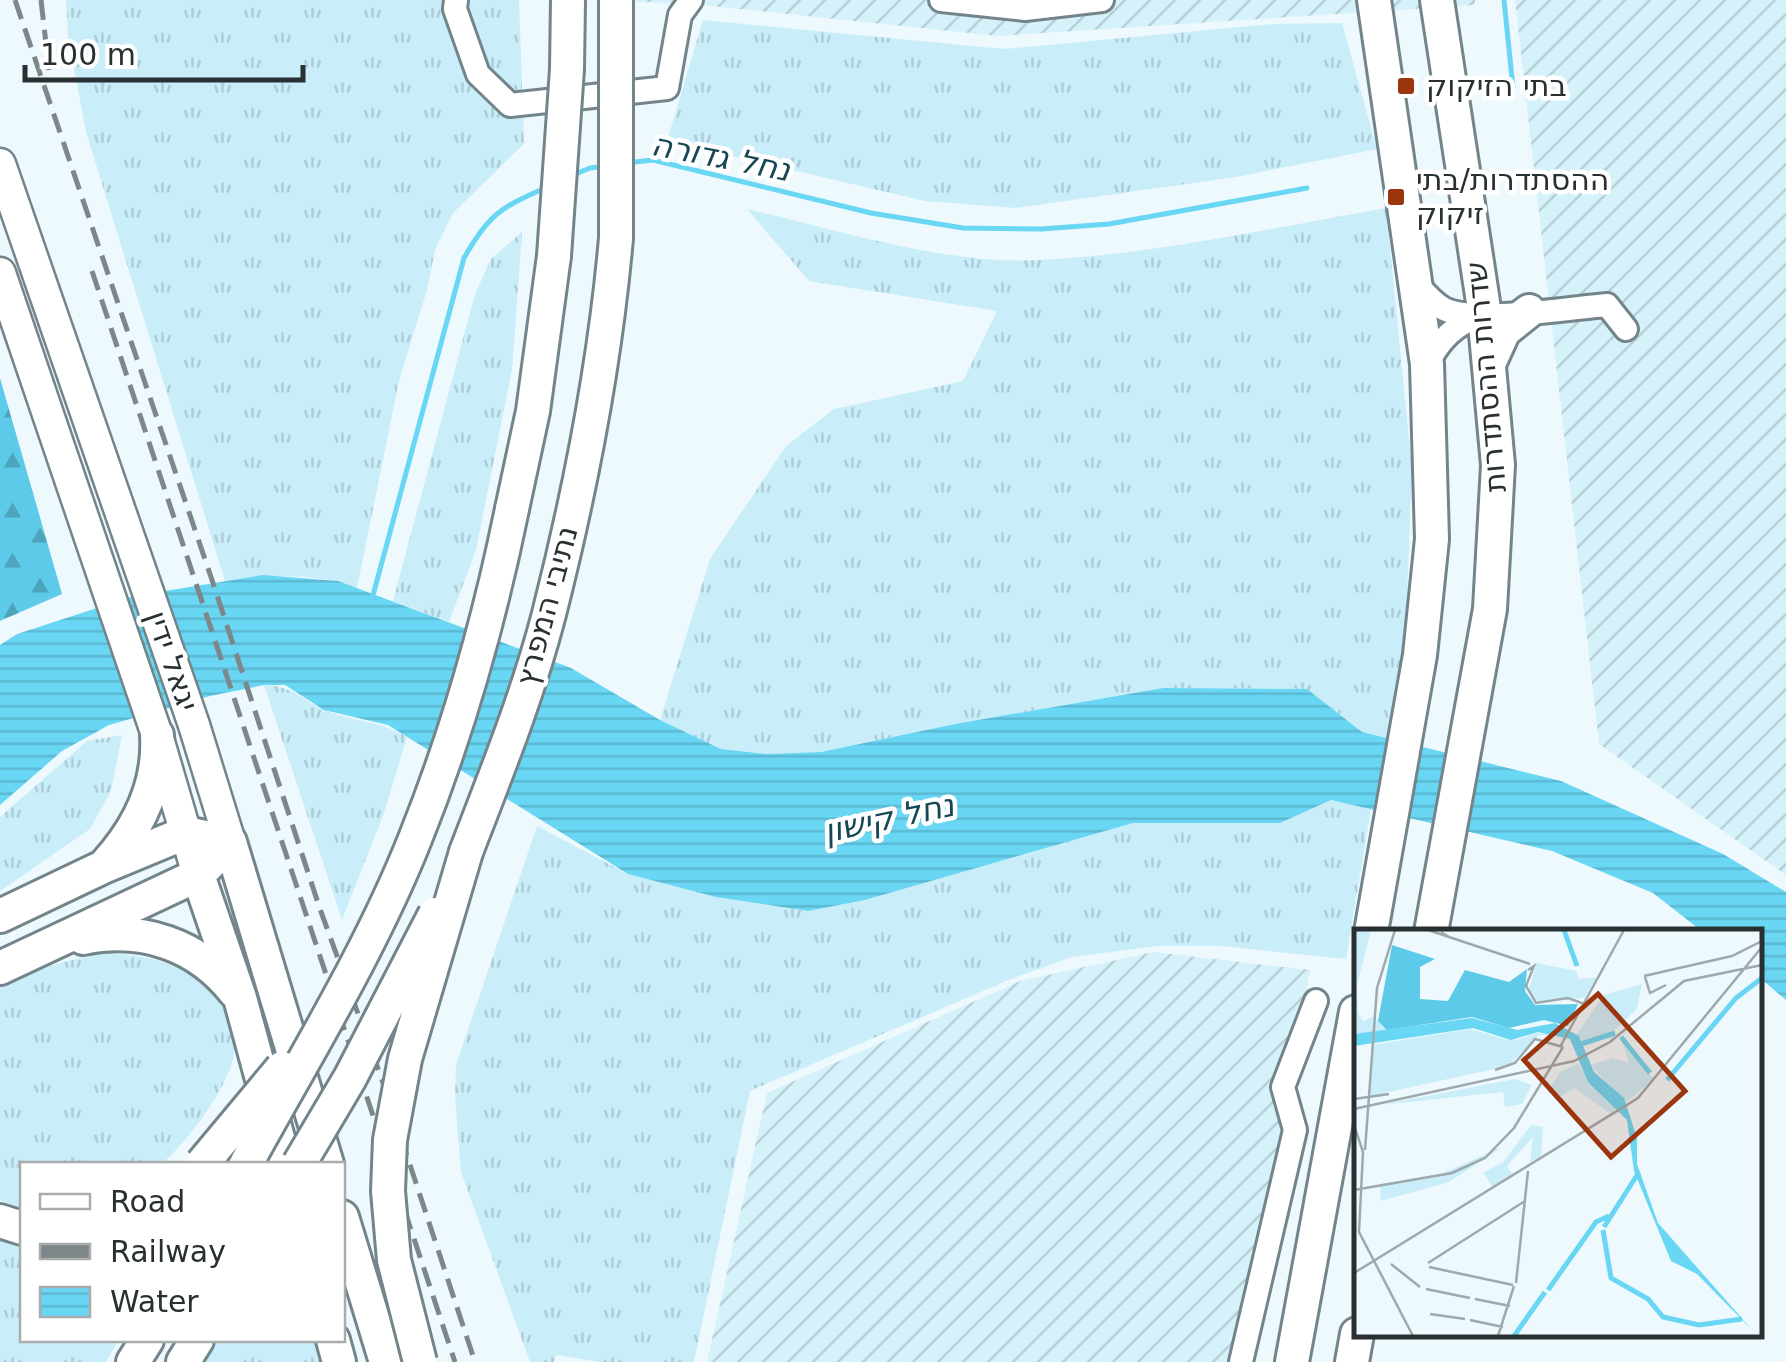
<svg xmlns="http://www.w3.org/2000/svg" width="1786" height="1362" viewBox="0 0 1786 1362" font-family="'DejaVu Sans',Heebo,sans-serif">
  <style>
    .industrial { fill: url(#industrial-furrows) }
    .grass { fill: url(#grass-tufts) }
    .forest { fill: url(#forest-firs) }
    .water { fill: url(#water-rules) }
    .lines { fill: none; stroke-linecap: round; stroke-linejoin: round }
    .stream { stroke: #69d6f4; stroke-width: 5 }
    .minor-casing { stroke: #73858a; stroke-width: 28 }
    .major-casing { stroke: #73858a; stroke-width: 35 }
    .highway-casing { stroke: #73858a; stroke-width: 38 }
    .minor { stroke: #fff; stroke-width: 22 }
    .major { stroke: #fff; stroke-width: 30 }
    .highway { stroke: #fff; stroke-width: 32 }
    .rail { stroke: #7d8689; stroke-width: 5; stroke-dasharray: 20 10; stroke-linecap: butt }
    .highway-bridge-casing { stroke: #73858a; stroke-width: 38; stroke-linecap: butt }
    .highway-bridge { stroke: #fff; stroke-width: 32 }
    .poi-dot { fill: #9b350e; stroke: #fff; stroke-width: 4 }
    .labels { text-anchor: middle; stroke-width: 9; stroke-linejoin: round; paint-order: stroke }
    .poi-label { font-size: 30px; fill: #283032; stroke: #fff; text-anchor: start }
    .street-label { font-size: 30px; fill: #283032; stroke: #fff }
    .water-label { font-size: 32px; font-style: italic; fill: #164754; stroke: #fff }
    .inset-river { fill: none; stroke: #69d6f4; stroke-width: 5 }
    .inset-road { fill: none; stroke: #9ea9ac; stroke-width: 2.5 }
    .view { fill: #9b350e; fill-opacity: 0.15; stroke: #9b350e; stroke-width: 5 }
    .inset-edge { fill: none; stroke: #283032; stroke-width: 5 }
  </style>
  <defs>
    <pattern id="industrial-furrows" width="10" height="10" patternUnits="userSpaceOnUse" patternTransform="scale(2.5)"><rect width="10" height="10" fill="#d5f2fb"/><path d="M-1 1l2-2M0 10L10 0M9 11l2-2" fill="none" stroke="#b7d0d8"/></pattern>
    <pattern id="grass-tufts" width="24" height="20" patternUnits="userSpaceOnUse" patternTransform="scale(2.5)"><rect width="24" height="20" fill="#c9eefa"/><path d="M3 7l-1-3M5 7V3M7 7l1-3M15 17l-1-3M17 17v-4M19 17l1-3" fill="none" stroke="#adccd7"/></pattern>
    <pattern id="forest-firs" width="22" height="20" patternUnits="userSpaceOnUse" patternTransform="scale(2.5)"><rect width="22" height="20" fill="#5ccae8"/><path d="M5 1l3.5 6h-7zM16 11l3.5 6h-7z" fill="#4ca4bd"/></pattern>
    <pattern id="water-rules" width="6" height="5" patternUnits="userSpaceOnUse" patternTransform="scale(2.5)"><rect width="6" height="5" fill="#69d6f4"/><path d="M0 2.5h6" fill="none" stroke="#5bb8d2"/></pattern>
  </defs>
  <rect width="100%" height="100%" fill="#edf9fd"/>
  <path class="industrial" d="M591 0H1475V5L997 36 692 4Z
    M1515 0H1786V875L1599 744Z
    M1153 952 1310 970 1242 1362H707L767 1093 1020 981Z"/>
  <path class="grass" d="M66 0H519L524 144 453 213 435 250 427 290 399 381 357 588C316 572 268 575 225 581L86 132 68 36Z
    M703 20 1004 49 1272 24 1342 23 1377 149 1236 177 1016 208 925 201 667 141Z
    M1386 208 1412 469 1406 625 1391 739 1362 732 1307 689 1163 688 955 724 821 752 767 754 721 749 660 720 710 559 786 446 834 409 963 381 997 311 809 281 747 209C838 230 945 265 1039 260 1155 254 1272 228 1386 208Z
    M522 232 512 370 476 550 449 622 393 601 475 294 491 259Z
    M264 685C293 686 298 698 323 709 350 722 380 720 407 737L384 813 342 920Z
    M122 735 111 791 90 829 0 891V817L87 741Z
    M1331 800 1371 809 1346 959 1220 946H1158L1072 957 1006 981 750 1091 694 1362H600L556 1355 554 1362H530L461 1172 455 1096 456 1065 537 826 628 874 717 897 808 911 865 900 1133 823H1280Z
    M99 953C156 953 238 975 235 1047 233 1083 188 1141 162 1164H22V1209L0 1200V987L19 974Z
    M0 1239 22 1245V1340H119L106 1362H0Z
    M213 1340H314L320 1362H200Z"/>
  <path class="forest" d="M0 378 62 594 0 621Z"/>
  <path class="water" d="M263 575 338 581 571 668 660 720 721 749 767 754 821 752 955 724 1163 688 1307 689 1362 732 1561 781 1723 854 1786 892V1000L1759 977 1758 932H1703L1653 893 1552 851 1331 800 1280 823H1133L865 900 808 911 716 897 628 874 388 725 324 710 285 685H264L210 696 109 725 62 751 0 805V645L17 634 134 596Z"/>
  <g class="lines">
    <path class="stream" d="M1504 0 1513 88
      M626 163 653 160 871 213 963 228 1041 229 1109 224 1307 188
      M573 175 590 168 606 166
      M372 599 464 258C489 214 500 208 545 188"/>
    <defs>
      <path id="minor" d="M456 0 455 9 478 74 510 105 667 88 680 15 691 0
        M941 0 1025 9 1102 0
        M1416 283C1424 292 1433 303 1444 309 1475 324 1570 308 1607 305L1626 329
        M1427 364C1440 340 1454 324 1481 316
        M1241 1362 1295 1130 1283 1087 1316 1001"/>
      <path id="major" d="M0 164 194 725 230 842
        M0 273 157 735 198 875"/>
      <path id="highway" d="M616 0V64
        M567 69 568 0
        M1489 364 1504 331 1529 311
        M512 509 533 411 554 256
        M230 842 327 1164
        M466 852C496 774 528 695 549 614 580 492 605 364 616 238
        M105 865C139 828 160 786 157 735
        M198 875 240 998 285 1164
        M0 916 103 867 185 833 230 842
        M1371 932 1420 655 1432 539 1427 364 1374 0
        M1431 932 1490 609 1498 465 1483 302 1437 0
        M83 938C142 926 197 944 235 992
        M0 968 198 875 213 860
        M342 1217 386 1362
        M0 1221 22 1228
        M333 1340 339 1362
        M133 1362 147 1340
        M183 1362 197 1340
        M1292 1362 1356 1012
        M1352 1362 1357 1334"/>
    </defs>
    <use href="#minor" class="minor-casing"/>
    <use href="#major" class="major-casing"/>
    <use href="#highway" class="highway-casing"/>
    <use href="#minor" class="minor"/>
    <use href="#major" class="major"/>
    <use href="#highway" class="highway"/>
    <path class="rail" d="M15 0 211 577 320 909 381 1077 475 1362
      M41 0 49 70
      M92 271 455 1362"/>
    <defs>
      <path id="highway-bridge" d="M616 238V64
        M554 256 567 69
        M202 1164 282 1068
        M246 1164C304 1058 370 952 415 839 458 732 489 622 512 509
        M299 1164 350 1078 435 914
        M420 1362 394 1260 388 1191 390 1140 405 1059 466 852"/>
    </defs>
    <use href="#highway-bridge" class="highway-bridge-casing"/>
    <use href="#highway-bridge" class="highway-bridge"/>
  </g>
  <g class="poi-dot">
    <rect x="1396" y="76" width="20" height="20" rx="5"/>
    <rect x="1386" y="187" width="20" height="20" rx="5"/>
  </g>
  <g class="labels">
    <g class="poi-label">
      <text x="1426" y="96">בתי הזיקוק</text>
      <text x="1416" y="190">ההסתדרות/בתי<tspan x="1416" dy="34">זיקוק</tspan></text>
    </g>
    <g class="street-label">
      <text transform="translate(1486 377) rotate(-95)" y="10">שדרות ההסתדרות</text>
      <text transform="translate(547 606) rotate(-75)" y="10">נתיבי המפרץ</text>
      <text transform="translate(172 661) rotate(71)" y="10">יגאל ידין</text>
    </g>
    <g class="water-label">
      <text transform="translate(721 157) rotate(11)" y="11">נחל גדורה</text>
      <text transform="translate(889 818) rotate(-12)" y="11">נחל קישון</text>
    </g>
  </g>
  <g transform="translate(1354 929)">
    <rect width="408" height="408" fill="#edf9fd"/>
    <path d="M0 1H17L3 56 4 84 9 92 18 88 33 95V101L0 105ZM183 34 222 42 225 50 243 48 230 69 184 73 174 63ZM288 55 283 80 262 100 229 113 223 105 250 66ZM116 100 158 112 183 104 210 107 185 106 154 137 16 167 18 116ZM269 115 300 150 271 174 237 136 258 129 275 134ZM225 134 234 153 265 176 257 185 221 159 203 169 194 163 206 143ZM161 150 178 156 168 175 151 178 149 163 26 176ZM177 196 189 198 187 227 176 233 179 208 153 237 158 245 139 258 129 244 149 233ZM150 217 95 253 27 272 26 257 78 249Z" fill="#c9eefa"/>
    <path d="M38 16 81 30 66 38V70L94 72 111 41 155 53 173 40 171 62 181 76 224 75 214 97 190 91 155 99 118 88 33 101 24 92Z" fill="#5ccae8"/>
    <path d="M118 89 163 101 201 94 225 107 240 143 270 169 283 209V235L304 294 399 402 343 345 317 332 280 242 273 191 234 153 216 110 184 103 157 111 119 99 0 117V105Z" fill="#69d6f4"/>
    <path class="inset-river" d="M210 1 223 37M267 108 296 144M227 115 261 104M313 151 382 69 408 49M250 298 285 243M249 301 257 349 294 370 309 388 345 396 388 390M194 361 242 293 255 287M160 407 191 363"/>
    <path class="inset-road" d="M74 1 95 8 87 3M95 8 176 35M174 41 180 37 172 57 182 74 214 69 233 76M290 47 378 27 408 12M291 48 296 64 312 56M206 118 270 1M141 141 161 134 181 110 209 118M0 170 35 165M0 180 220 132 256 113 330 52 408 36M0 196 9 223 5 303 59 407M11 221 23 59 41 1M0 261 98 244 131 229 160 199 209 118M74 334 171 272M37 335 66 358M75 338 159 356M0 344 284 169 408 18M162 354 174 242M72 360 116 369M121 370 156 377M76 385 111 390M116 391 149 398M144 407 160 357"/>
    <path class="view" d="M244 65 331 162 257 228 170 131Z"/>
    <rect width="408" height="408" class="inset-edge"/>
  </g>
  <rect x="20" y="1162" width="325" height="180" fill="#ffffff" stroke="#a9acad" stroke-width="2.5"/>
  <rect x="40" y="1194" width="50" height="15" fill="#ffffff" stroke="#a9acad" stroke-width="2.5"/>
  <text x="110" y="1212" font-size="30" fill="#283032">Road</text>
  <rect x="40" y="1244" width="50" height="15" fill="#7d8689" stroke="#a9acad" stroke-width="2.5"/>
  <text x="110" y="1262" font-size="30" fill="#283032">Railway</text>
  <rect x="40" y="1287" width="50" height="30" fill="url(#water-rules)" stroke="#a9acad" stroke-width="2.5"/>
  <text x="110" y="1312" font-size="30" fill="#283032">Water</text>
  <path d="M25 65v15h278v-15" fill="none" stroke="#283032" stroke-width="5"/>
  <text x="40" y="65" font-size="30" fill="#283032" stroke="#ffffff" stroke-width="8" paint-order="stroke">100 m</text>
</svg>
